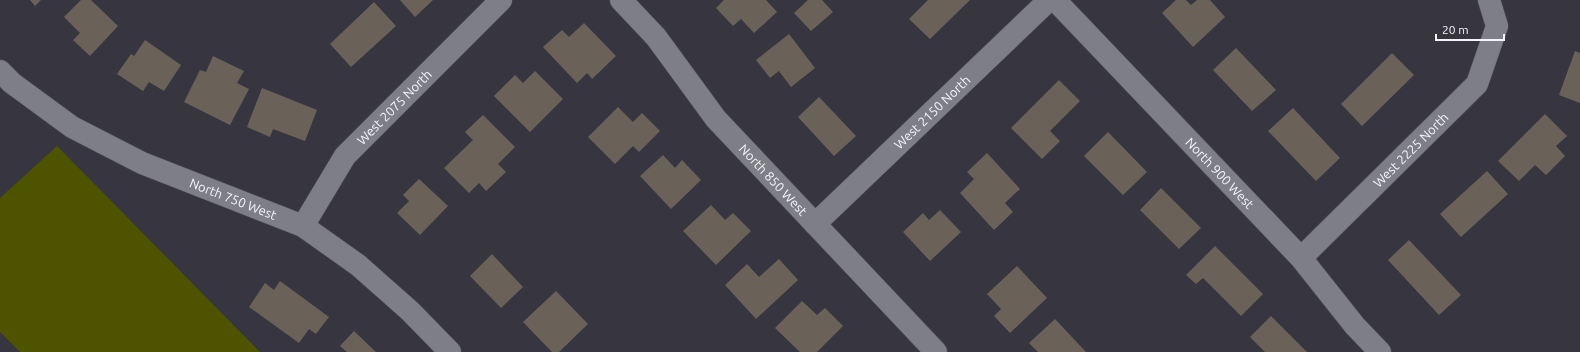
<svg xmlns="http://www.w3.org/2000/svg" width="1580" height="352" viewBox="0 0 1580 352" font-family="Ubuntu,sans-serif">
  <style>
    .green { fill: #4e5300 }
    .building { fill: #6a6259 }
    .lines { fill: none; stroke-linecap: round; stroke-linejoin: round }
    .minor-casing { stroke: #56565e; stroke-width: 23 }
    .minor { stroke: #7e7e89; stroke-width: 22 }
    .labels { text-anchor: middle; stroke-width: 3; stroke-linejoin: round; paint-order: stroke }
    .street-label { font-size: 13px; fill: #f4f4fa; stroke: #373640 }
  </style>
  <rect width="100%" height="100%" fill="#373640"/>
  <path class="green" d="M57 146 260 352H20L0 332V198Z"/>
  <path class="building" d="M30 0H41L35 6Z
    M81 0H91L118 26 90 56 73 40 80 33 64 17Z
    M400 0H433L415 17Z
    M724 0H766L777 12 754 33 741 19 733 26 716 8Z
    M808 0H822L833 12 811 31 794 13Z
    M928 0H970L930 39 909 19Z
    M1176 0H1186L1191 5 1197 0H1210L1225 17 1193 47 1162 13Z
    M374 2 396 26 351 67 330 44Z
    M584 23 616 56 592 79 587 73 577 83 543 47 562 30 569 37Z
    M789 34 815 68 791 87 779 71 770 78 756 60Z
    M145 40 181 65 164 91 149 82 143 91 117 74 131 54 134 56Z
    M1236 48 1276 90 1252 111 1213 70Z
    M1575 51 1580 53V103L1559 95Z
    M1392 53 1414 75 1362 126 1341 104Z
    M213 56 244 71 237 83 249 89 230 125 184 102 200 70 206 72Z
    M535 71 563 99 530 132 494 96 515 75 523 83Z
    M1059 80 1080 101 1050 131 1060 141 1042 159 1011 128Z
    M262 88 317 110 305 141 273 129 270 137 247 127Z
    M819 97 856 136 834 156 798 117Z
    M618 107 633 122 642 113 660 131 639 152 633 146 615 164 588 137Z
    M1293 108 1340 158 1316 181 1268 131Z
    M1545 114 1567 136 1556 146 1565 156 1546 175 1535 165 1519 181 1498 161Z
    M483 115 515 147 498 164 506 172 486 191 479 183 469 193 444 168 473 140 465 132Z
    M1108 132 1147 172 1123 195 1084 156Z
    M987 153 1020 189 1005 203 1013 212 994 230 960 193 974 179 967 172Z
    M663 155 675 168 682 160 701 180 671 209 640 176Z
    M1487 171 1508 194 1461 237 1440 214Z
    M419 179 448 206 420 235 397 213 409 201 403 195Z
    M1161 188 1201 228 1179 249 1140 210Z
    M711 205 725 220 733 213 751 231 716 265 683 231Z
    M940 210 961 232 930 261 903 232 923 213 929 220Z
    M1409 240 1461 295 1439 315 1388 260Z
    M1215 246 1263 294 1241 316 1203 278 1196 284 1186 275Z
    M492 254 523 287 501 308 470 276Z
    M779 259 798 280 756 319 725 285 747 264 759 277Z
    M1017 266 1047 298 1010 333 994 316 1001 309 987 294Z
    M280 281 329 317 316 334 309 329 299 343 249 307 265 283 274 290Z
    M556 291 588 324 559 352H552L523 322Z
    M802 301 817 315 825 308 843 326 817 352H800L775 328Z
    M1271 316 1307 352H1265L1250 337Z
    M1055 319 1086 352H1038L1029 343Z
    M354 331 376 352H347L340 346Z"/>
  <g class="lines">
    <defs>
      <g id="minor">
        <path id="s1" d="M621 0 656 37 716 119 936 352"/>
        <path id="s2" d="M1055 0 1301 258 1355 326 1380 352"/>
        <path id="s3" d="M0 71 12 83 72 127 142 163 303 226 358 265 410 311 450 352"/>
        <path id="s4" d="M815 224 1049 0"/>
        <path id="s5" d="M303 226 345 156 501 0"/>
        <path id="s6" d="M1301 258 1477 84 1497 26 1489 0"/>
      </g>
    </defs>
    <use href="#minor" class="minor-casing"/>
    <use href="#minor" class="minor"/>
  </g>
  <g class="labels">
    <g class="street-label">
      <text dy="5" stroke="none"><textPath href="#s5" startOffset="151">West 2075 North</textPath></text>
      <text dy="5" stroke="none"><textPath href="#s4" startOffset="162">West 2150 North</textPath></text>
      <text dy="5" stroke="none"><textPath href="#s6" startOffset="154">West 2225 North</textPath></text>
      <text dy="5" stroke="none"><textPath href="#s2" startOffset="239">North 900 West</textPath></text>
      <text dy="5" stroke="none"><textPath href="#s1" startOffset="236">North 850 West</textPath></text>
      <text dy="5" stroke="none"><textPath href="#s3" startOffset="268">North 750 West</textPath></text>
    </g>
  </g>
  <path d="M1436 34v6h68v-6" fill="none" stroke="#f4f4fa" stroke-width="2"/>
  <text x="1442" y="34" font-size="12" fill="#f4f4fa" stroke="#373640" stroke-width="3" paint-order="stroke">20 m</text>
</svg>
